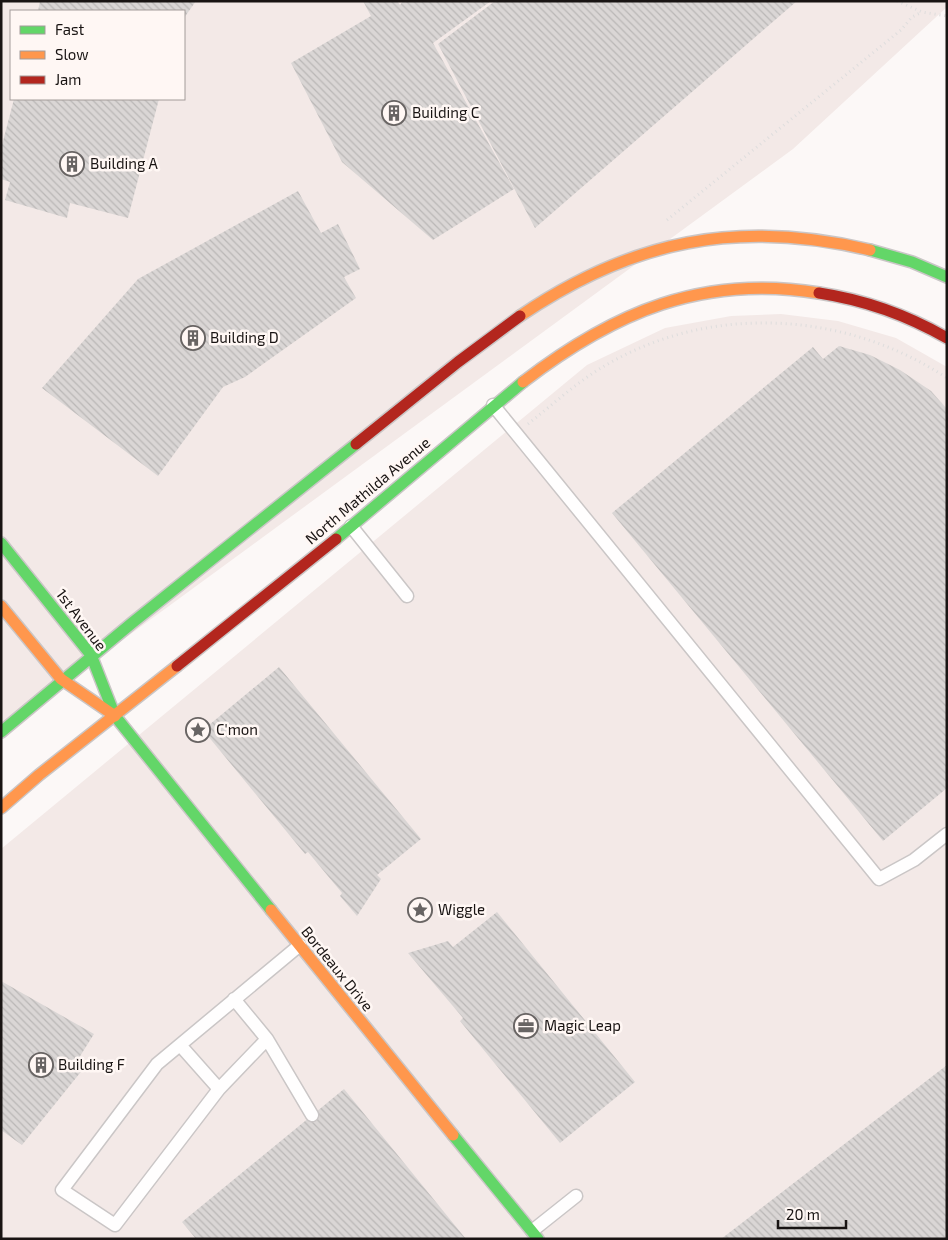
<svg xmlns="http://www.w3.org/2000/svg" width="948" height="1240" viewBox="0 0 948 1240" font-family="'Exo 2',sans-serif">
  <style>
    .built { fill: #f3e9e7; fill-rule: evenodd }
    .building { fill: url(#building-back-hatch) }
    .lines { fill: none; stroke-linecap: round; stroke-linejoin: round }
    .lane-casing { stroke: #cac6c6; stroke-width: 15 }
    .fast-casing { stroke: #cac6c6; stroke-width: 14 }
    .slow-casing { stroke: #cac6c6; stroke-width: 14 }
    .jam-casing { stroke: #cac6c6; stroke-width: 14 }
    .path { stroke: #dedddd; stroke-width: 3; stroke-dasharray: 1 4; stroke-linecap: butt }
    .lane { stroke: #fffefe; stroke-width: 12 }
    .fast { stroke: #63d668; stroke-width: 11 }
    .slow { stroke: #ff974d; stroke-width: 11 }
    .jam { stroke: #b3261e; stroke-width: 11 }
    .labels { text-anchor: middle; stroke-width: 5; stroke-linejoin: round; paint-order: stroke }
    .poi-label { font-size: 15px; fill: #191413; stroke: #fff7f4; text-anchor: start }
    .street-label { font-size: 15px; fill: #191413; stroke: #fff7f4 }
  </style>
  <defs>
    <pattern id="building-back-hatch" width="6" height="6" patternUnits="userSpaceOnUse" patternTransform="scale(1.25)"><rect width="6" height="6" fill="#dad6d5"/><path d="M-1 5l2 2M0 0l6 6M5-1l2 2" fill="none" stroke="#bab7b6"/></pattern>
  </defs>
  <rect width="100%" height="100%" fill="#fcf8f7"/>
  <path class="built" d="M1 1H947V7L793 149 1 729ZM11 11H184V99H11Z
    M781 314 838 321 896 338 947 367V1239H1V849L587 365 665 328 731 316Z"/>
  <path class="building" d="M40 1H196L184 18V11H38Z
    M363 1H397L400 5 403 1H491L433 43 514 189 433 240 342 162 291 63 371 16Z
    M495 1H797L535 228 438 44Z
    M14 99H159L128 218 70 203 67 218 5 200 10 182 1 179V149Z
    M298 191 321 233 338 224 360 269 344 277 356 298 245 377 223 387 158 476 42 388 138 279Z
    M839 346 870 355 900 370 931 391 947 409V788L883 841 612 513 813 347 823 359Z
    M279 667 421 839 377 875 381 879 357 916 340 896 342 893 308 852 305 854 203 730Z
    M497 912 635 1082 560 1143 460 1021 463 1018 408 953 448 941 453 947Z
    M1 981 94 1034 77 1061 84 1068 22 1145 1 1130Z
    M947 1065V1239H721Z
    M344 1089 466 1239H196L182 1222Z"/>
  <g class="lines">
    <defs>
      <path id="lane" d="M493 405 879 879 914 860 947 834
        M351 526 407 596
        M267 1039 312 1115
        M180 1045 219 1089 115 1225 62 1190 157 1064 300 945
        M219 1089 267 1039 234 999
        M532 1231 576 1196"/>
      <path id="fast" d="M870 250 912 262 947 277
        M336 539 523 382
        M1 543 91 655 115 716 271 910
        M1 732 132 623 356 444
        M453 1135 538 1239"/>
      <path id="slow" d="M520 316C632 240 738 219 870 250
        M523 382C614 312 703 274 819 293
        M1 606 61 679 115 716
        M1 808 39 775 177 666
        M271 910 453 1135"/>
      <path id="jam" d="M819 293C865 300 907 315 947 338
        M356 444 458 362 520 316
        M177 666 336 539"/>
    </defs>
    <use href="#lane" class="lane-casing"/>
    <use href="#fast" class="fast-casing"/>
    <use href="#slow" class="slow-casing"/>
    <use href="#jam" class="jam-casing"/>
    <path class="path" d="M897 1 922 12 947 16
      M667 220 901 30 912 17 922 12
      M528 424C552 405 575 384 601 368 707 303 844 310 947 378"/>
    <use href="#lane" class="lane"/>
    <use href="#fast" class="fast"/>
    <use href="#slow" class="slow"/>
    <use href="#jam" class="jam"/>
  </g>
  <defs>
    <symbol id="building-ring" viewBox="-11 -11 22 22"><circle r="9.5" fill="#fff7f4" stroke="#686463" stroke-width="1.5"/><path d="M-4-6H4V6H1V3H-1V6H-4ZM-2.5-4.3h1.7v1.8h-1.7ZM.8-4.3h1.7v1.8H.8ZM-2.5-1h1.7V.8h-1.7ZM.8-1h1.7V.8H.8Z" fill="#686463"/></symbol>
    <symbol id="sight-ring" viewBox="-11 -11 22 22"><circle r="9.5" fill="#fff7f4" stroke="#686463" stroke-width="1.5"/><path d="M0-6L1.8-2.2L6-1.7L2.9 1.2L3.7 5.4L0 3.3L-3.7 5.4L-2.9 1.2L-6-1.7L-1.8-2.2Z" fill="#686463"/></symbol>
    <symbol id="office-ring" viewBox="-11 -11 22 22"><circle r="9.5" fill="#fff7f4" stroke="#686463" stroke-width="1.5"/><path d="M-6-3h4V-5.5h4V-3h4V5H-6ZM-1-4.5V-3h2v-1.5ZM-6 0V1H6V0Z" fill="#686463"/></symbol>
  </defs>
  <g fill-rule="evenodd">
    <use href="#building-ring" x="380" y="99" width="28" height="28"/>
    <use href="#building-ring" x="58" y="150" width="28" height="28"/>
    <use href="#building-ring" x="179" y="324" width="28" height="28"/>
    <use href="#sight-ring" x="184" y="716" width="28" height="28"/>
    <use href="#sight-ring" x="406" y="896" width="28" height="28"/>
    <use href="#office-ring" x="512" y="1012" width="28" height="28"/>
    <use href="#building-ring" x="27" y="1051" width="28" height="28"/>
  </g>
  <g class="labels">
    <g class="poi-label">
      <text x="412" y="118">Building C</text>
      <text x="90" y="169">Building A</text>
      <text x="210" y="343">Building D</text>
      <text x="216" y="735">C'mon</text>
      <text x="438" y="915">Wiggle</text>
      <text x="544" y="1031">Magic Leap</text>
      <text x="58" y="1070">Building F</text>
    </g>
    <g class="street-label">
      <text transform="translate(368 491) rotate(-40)" y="5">North Mathilda Avenue</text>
      <text transform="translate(81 620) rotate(53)" y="5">1st Avenue</text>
      <text transform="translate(337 969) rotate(51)" y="5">Bordeaux Drive</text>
    </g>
  </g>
  <rect width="948" height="1240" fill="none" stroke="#191413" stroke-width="5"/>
  <rect x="10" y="10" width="175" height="90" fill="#fff7f4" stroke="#a39c9a"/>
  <rect x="20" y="26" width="25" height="8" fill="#63d668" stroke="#a39c9a"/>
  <text x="55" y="35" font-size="15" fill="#191413">Fast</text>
  <rect x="20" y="51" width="25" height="8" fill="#ff974d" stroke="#a39c9a"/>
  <text x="55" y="60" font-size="15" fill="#191413">Slow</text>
  <rect x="20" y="76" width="25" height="8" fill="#b3261e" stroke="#a39c9a"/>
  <text x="55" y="85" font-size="15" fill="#191413">Jam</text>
  <path d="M778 1220v8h68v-8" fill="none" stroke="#191413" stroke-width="2.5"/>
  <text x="786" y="1220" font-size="15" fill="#191413" stroke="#fff7f4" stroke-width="4" paint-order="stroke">20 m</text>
</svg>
